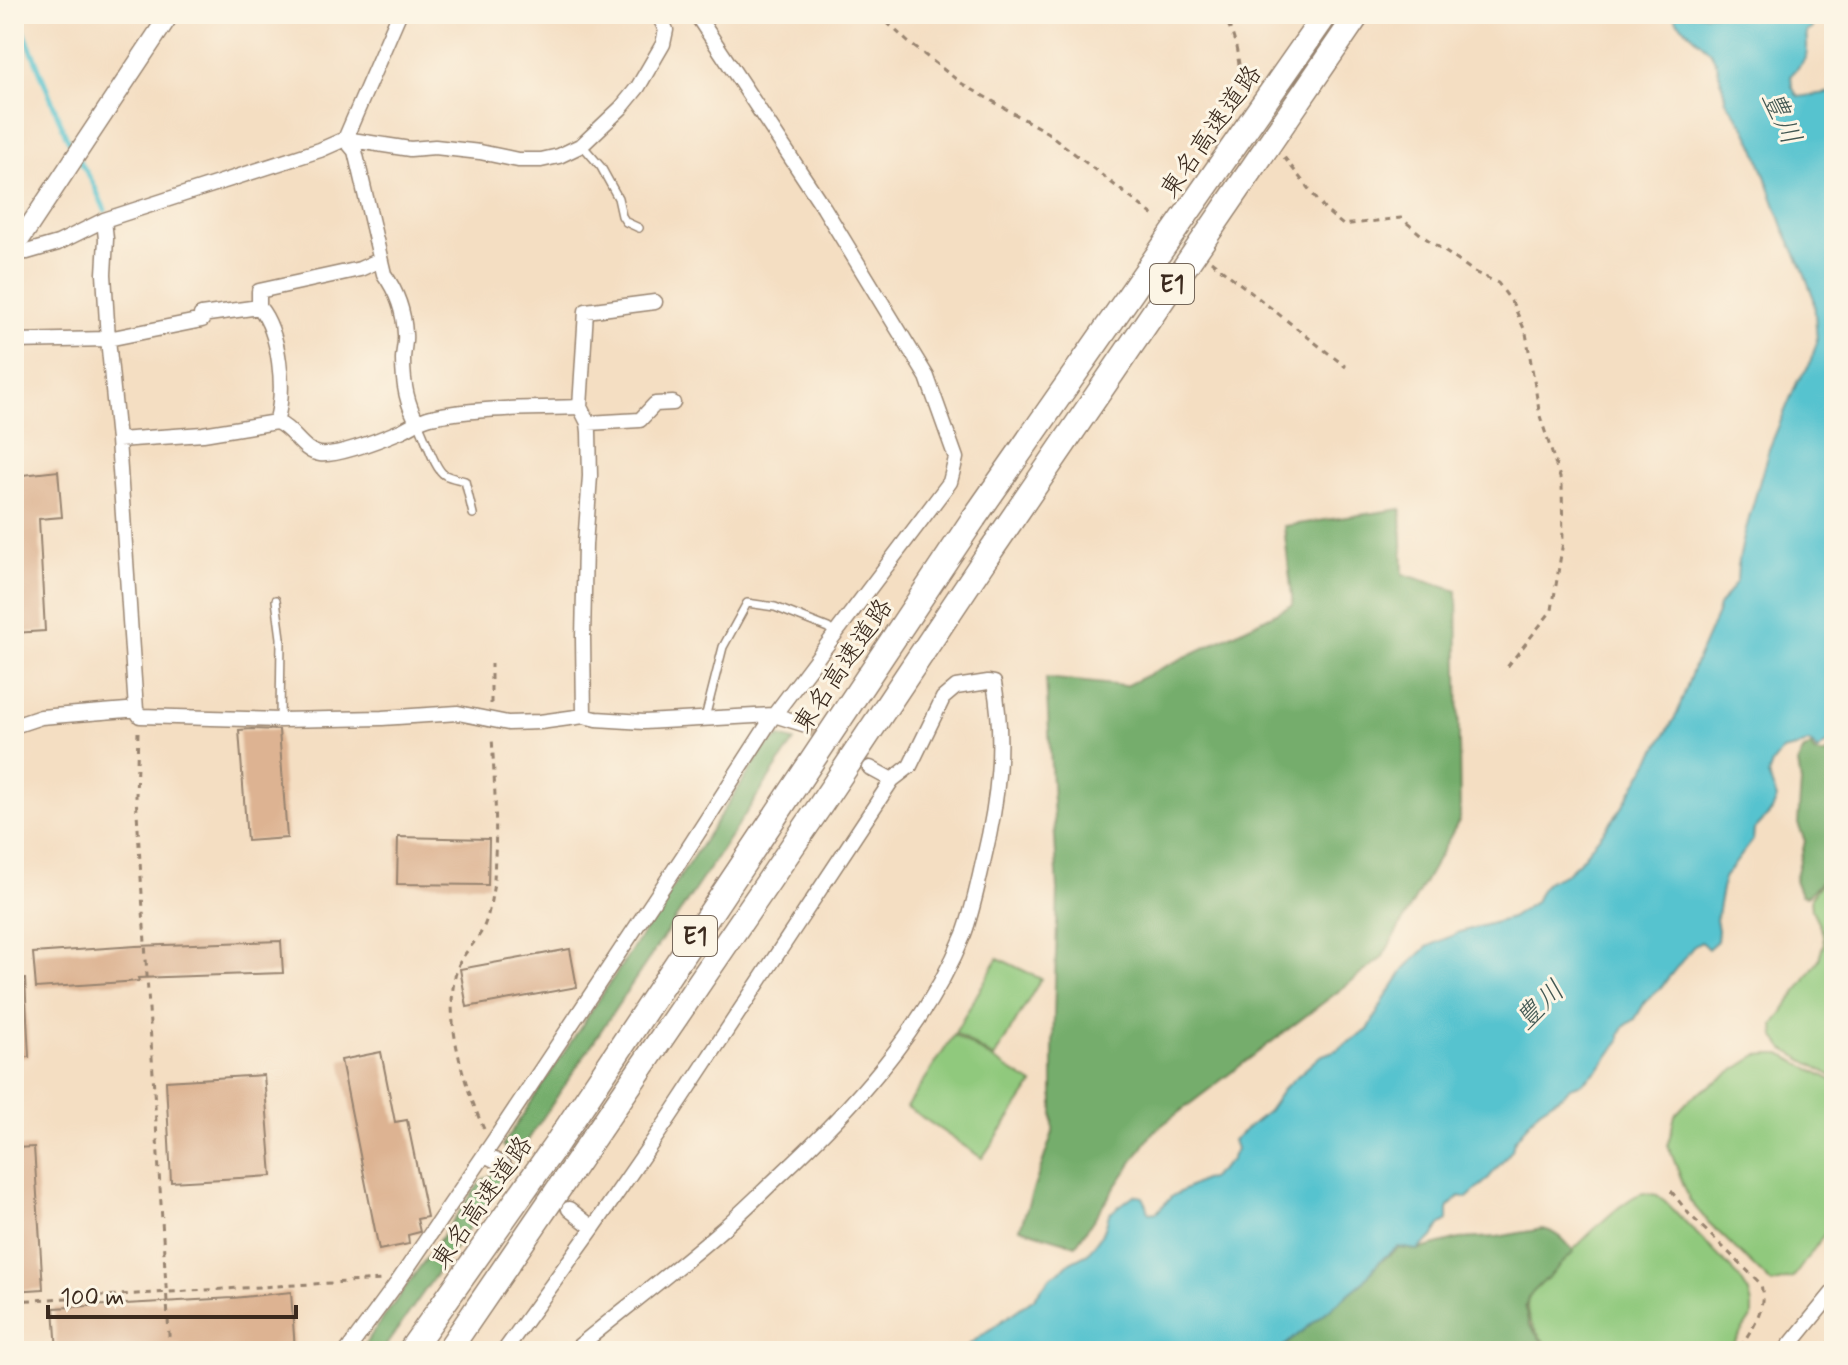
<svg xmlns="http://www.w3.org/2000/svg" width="1848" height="1365" viewBox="0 0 1848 1365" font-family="Mynerve,'Klee One',sans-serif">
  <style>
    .green { fill: #90c97d; stroke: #667a4e; stroke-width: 2 }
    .forest { fill: #74ad6c; stroke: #586c45; stroke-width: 2 }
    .water { fill: #56c3cf; stroke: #487676; stroke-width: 2 }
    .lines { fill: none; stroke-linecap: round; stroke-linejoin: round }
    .stream { stroke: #56c3cf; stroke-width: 5 }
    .building { fill: #ddb392 }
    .street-tunnel { stroke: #cfbaa1; stroke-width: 14; stroke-dasharray: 14 7; stroke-linecap: butt }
    .lane-casing { stroke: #988470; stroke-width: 10 }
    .street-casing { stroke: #988470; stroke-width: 17 }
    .secondary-casing { stroke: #988470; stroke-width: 21 }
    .highway-casing { stroke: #988470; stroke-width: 27 }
    .path { stroke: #988470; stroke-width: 3; stroke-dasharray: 6 6; stroke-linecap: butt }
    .lane { stroke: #fff; stroke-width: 7 }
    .street { stroke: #fff; stroke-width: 14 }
    .secondary { stroke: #fff; stroke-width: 18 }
    .highway { stroke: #fff; stroke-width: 24 }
    .highway-bridge-casing { stroke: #988470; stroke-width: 27; stroke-linecap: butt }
    .highway-bridge { stroke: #fff; stroke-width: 24 }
    .labels { text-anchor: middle; stroke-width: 6; stroke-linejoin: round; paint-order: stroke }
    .shield { fill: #fcf5e5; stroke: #75675a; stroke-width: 2 }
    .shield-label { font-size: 24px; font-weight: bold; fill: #3b2a1e }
    .street-label { font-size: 26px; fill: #3b2a1e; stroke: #fcf5e5 }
    .water-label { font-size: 28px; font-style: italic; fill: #435853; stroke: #fcf5e5 }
  </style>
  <rect width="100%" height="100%" fill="#fcf5e5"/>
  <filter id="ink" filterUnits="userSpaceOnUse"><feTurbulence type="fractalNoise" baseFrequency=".0125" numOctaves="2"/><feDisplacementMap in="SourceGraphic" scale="16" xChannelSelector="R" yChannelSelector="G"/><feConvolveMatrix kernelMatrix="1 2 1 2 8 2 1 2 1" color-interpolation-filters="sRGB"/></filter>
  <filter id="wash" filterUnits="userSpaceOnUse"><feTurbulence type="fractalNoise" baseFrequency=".006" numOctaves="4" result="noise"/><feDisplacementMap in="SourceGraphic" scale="32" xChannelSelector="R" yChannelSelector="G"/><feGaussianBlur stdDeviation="1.8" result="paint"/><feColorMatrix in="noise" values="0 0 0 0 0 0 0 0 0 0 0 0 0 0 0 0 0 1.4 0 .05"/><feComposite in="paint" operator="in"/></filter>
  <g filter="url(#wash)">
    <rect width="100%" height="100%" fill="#f4dec2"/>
    <path class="green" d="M1827 880H1834V1077L1784 1049 1775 1037 1774 1025 1819 959 1824 942 1822 930 1812 910 1811 897 1819 886Z
      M998 958 1041 979 994 1058 955 1033Z
      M954 1035 1033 1084 982 1158 907 1107Z
      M1770 1054H1781L1834 1081V1221L1793 1278 1772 1284 1708 1222 1690 1201 1668 1145 1675 1115 1691 1098 1758 1055Z
      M1644 1193 1657 1195 1665 1201 1739 1277 1749 1293 1752 1305V1316L1729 1351H1552C1538 1334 1521 1319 1529 1296 1549 1276 1620 1196 1644 1193Z"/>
    <path class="forest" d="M1401 509 1403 574 1457 591 1460 819 1382 958 1153 1132 1076 1245 1020 1228 1053 1132V1046L1058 891 1046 678 1125 686 1293 605 1284 526Z
      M780 737 794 741 514 1161 503 1145 765 748Z
      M1811 746 1815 753 1824 755 1834 746V876H1827L1807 896 1801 895 1795 880 1805 841 1798 824 1801 783 1798 763 1803 751Z
      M491 1175 504 1178 382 1351H360L482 1180Z
      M1542 1229C1558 1232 1564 1239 1574 1252L1528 1297 1525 1308 1529 1325 1550 1351H1278L1362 1283 1376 1265 1398 1248 1417 1250 1459 1239 1497 1237Z"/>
    <path class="water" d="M1673 14H1810L1812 29 1806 32C1809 55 1808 58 1791 75L1792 87 1798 97 1834 92 1833 739 1817 751 1813 745 1808 742 1796 748 1782 751 1772 764 1768 775 1777 798 1772 811 1754 830 1753 840 1724 878 1716 920 1718 930 1717 941 1708 949 1701 942 1693 947 1661 987 1645 1002 1635 1019 1625 1026 1620 1034V1040L1599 1069 1582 1083 1570 1087 1565 1093 1539 1110 1514 1141 1512 1150 1487 1180 1467 1198 1460 1196 1448 1207V1220L1440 1225 1433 1237 1417 1250 1398 1247 1389 1253 1376 1265 1362 1283 1278 1351H960L1034 1298 1051 1276 1061 1271 1070 1262 1088 1253 1104 1231 1109 1214 1134 1195 1143 1197 1147 1205 1149 1213 1157 1212 1172 1196 1203 1180 1210 1179 1231 1160 1236 1149 1233 1140 1268 1111 1284 1088 1320 1056 1336 1050 1368 1030 1384 1000 1407 966 1427 947 1460 932 1511 918 1535 902 1540 891 1548 881 1567 873 1579 862 1620 811 1677 714 1694 666 1717 614 1719 606 1737 581 1738 565 1744 536 1769 449 1797 382 1809 366 1817 342 1814 299 1802 267 1784 229 1755 148 1746 129 1726 100 1717 64 1710 51 1677 21Z"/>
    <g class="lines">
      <path class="stream" d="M17 14 66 136 74 149
        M78 158 93 183 105 210"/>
    </g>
    <g id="blocks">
      <path class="building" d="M58 471 62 517 39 519 45 631 14 633V476Z
        M252 729 279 730 287 838 247 841 239 730Z
        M398 837 489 839 488 885 397 884Z
        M281 941 283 973 138 978 139 981 36 988 33 953 136 946Z
        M570 949 577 987 467 1007 460 969Z
        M14 979H25L29 1057 14 1058Z
        M381 1052 395 1122 407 1120 427 1217 417 1219 420 1232 408 1235 409 1244 379 1250 341 1060Z
        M264 1075 272 1176 171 1182 166 1081Z
        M34 1147 43 1289 14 1291V1148Z
        M291 1292 295 1351H180V1344L88 1351H57L54 1308 233 1298Z"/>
    </g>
  </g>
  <g filter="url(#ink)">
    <use href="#blocks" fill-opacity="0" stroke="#988470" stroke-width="2"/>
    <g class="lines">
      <path class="street-tunnel" d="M806 725 870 768
        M504 1165 569 1209"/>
      <defs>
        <path id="lane" d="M582 145 601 167 618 198 622 216 626 222 639 228
          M417 421C425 434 434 470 445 475 451 478 459 479 465 481L473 514
          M276 600 281 638 280 720
          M705 718 723 647 747 603 775 607 828 628 835 634"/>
        <path id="street" d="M104 220 106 239 104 274 108 339 118 440 136 710
          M14 253 27 252 58 243 104 220 320 150 345 139 399 14
          M380 260 360 269 259 291V307C280 332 286 391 276 422 293 428 302 452 320 454 340 456 384 438 403 430 413 425 421 419 431 417 478 407 532 409 580 407
          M14 341 108 339 202 320 201 315 259 307
          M417 421C406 403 403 381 403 360 403 351 406 343 405 334 404 312 397 292 384 274L355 151 345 139 410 149 435 147 480 152 518 160H541L559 156 582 145 621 108 638 87 663 44 666 30 658 14
          M588 423 640 420 655 404 673 403
          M118 440 203 434 276 422
          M584 716 583 638 585 545 590 476 589 432 588 423 580 407 586 311 655 302
          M14 726 41 717 127 710H136L140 716 280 720 382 718 458 713 508 723 540 722 584 716 596 719 644 722 774 715 806 725
          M870 768 892 780
          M485 1155 504 1165
          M569 1209 593 1228
          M347 1351 397 1283 493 1142 682 858 774 715 950 482 956 458 927 377 824 208 696 14
          M504 1351 593 1228 669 1118 892 780 910 766 943 698 956 687 988 682 994 683C1005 742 998 800 984 858 978 883 973 910 964 934 924 1031 852 1108 777 1178 758 1196 739 1215 719 1232 672 1273 621 1311 573 1351
          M1785 1351 1834 1291
          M1831 1351 1834 1347"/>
        <path id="secondary" d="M14 249 170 14"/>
        <path id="highway" d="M410 1351 555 1146 974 518
          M448 1351 820 806 987 556"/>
      </defs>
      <use href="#lane" class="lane-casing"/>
      <use href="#street" class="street-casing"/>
      <use href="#secondary" class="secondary-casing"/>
      <use href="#highway" class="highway-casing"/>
      <path class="path" d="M878 14 908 42 961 83 1048 133 1158 219
        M1222 14C1240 41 1237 64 1244 94
        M1284 157 1325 210 1343 225 1401 218 1424 237 1476 273 1498 283 1513 304 1526 333 1540 416 1562 484 1563 542 1552 610 1504 671
        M1211 261 1346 367
        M491 704V664
        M138 732 136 796 170 1351
        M484 1129C464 1086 440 1010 459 964 464 953 473 945 480 934 487 923 490 907 492 894 495 882 494 869 495 857 497 817 494 776 492 736
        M1671 1191 1689 1214 1761 1284C1767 1311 1751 1329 1738 1351
        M14 1301 382 1280"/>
      <use href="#lane" class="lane"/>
      <use href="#street" class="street"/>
      <use href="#secondary" class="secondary"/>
      <use href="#highway" class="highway"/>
      <defs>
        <path id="highway-bridge" d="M974 518 1326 14
          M987 556 1358 14"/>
      </defs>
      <use href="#highway-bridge" class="highway-bridge-casing"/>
      <use href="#highway-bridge" class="highway-bridge"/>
    </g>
  </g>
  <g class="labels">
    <g class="shield">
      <rect x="1150" y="264" width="44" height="40" rx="6"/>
      <rect x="673" y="916" width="44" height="40" rx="6"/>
    </g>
    <g class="shield-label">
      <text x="1172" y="292">E1</text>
      <text x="695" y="944">E1</text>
    </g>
    <g class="street-label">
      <text transform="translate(1210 131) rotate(-55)" y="9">東名高速道路</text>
      <text transform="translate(842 665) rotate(-56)" y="9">東名高速道路</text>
      <text transform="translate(481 1202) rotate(-55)" y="9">東名高速道路</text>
    </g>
    <g class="water-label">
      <text transform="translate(1783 117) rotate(66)" y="10">豊川</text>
      <text transform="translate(1539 1004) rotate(-44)" y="10">豊川</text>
    </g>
  </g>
  <rect width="1848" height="1365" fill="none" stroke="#fcf5e5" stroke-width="48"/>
  <path d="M48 1305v12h248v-12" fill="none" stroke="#3b2a1e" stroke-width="4"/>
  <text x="60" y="1305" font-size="24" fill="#3b2a1e" stroke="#fcf5e5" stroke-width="6" paint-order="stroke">100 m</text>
</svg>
